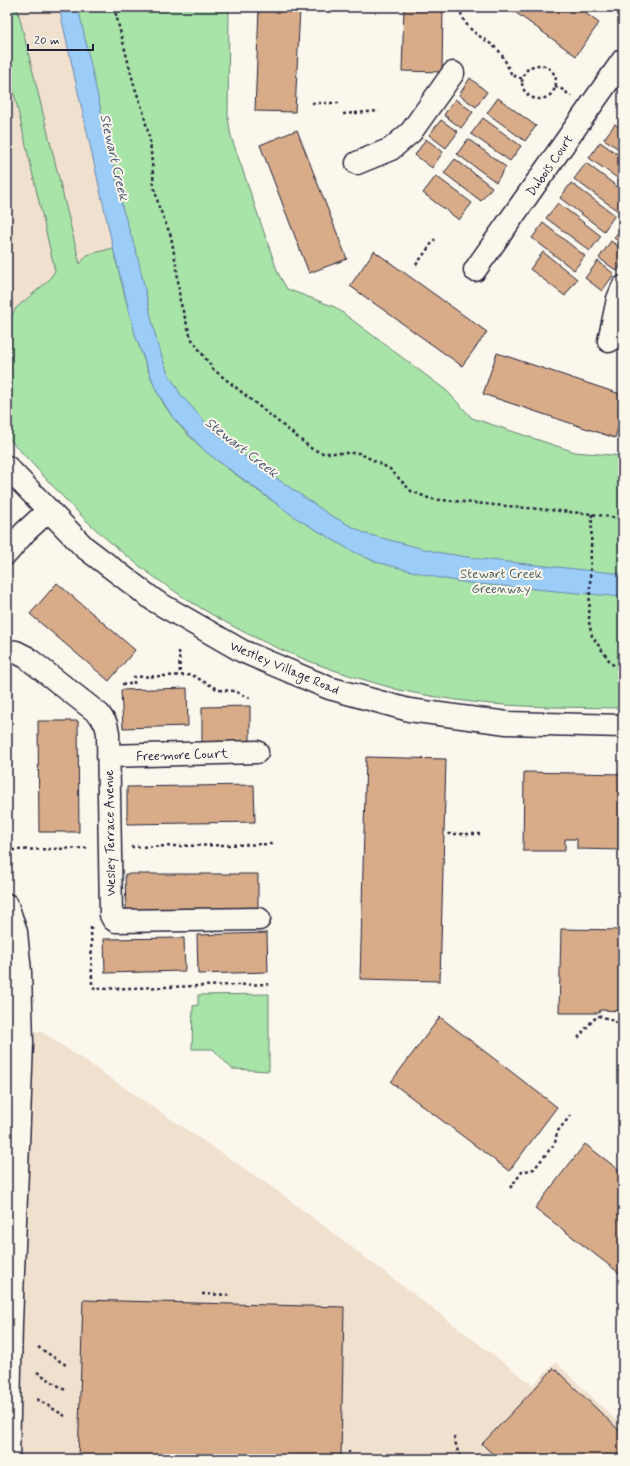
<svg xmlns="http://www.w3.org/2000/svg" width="630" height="1466" viewBox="0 0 630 1466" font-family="Mynerve,sans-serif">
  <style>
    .built { fill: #f0e0ce }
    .green { fill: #a8e3a8; stroke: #658272 }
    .water { fill: #9cccf8; stroke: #6b88ac }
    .building { fill: #d8ac89; stroke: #22223b }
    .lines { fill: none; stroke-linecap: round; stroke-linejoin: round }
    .minor-casing { stroke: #22223b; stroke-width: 25 }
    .path { stroke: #22223b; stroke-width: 2.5; stroke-dasharray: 3 3; stroke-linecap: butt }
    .minor { stroke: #fbf7ec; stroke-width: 22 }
    .labels { text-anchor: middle; stroke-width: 4; stroke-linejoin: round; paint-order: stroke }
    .street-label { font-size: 13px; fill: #22223b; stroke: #fbf7ec }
    .park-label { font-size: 13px; fill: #4a5c5c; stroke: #fbf7ec }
    .water-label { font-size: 14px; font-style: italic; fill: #475574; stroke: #fbf7ec }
  </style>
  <rect width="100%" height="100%" fill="#fbf7ec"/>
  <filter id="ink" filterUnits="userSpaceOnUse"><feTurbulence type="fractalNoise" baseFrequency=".025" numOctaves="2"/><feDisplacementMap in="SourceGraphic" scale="8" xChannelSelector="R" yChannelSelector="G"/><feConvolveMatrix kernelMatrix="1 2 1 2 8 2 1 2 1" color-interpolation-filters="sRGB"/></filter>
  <g filter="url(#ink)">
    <path class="built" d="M7 7H66L376 562 335 563 8 342 7 344Z
      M7 1029 42 1032 279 1192 533 1385 556 1362 623 1427V1459H7Z"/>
    <path class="green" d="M7 7H17L80 264 87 255 113 248C125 295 135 344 156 389 175 432 216 460 253 487 293 516 331 541 376 562L231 463 168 387 66 7H229L228 118 231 136 278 273 287 289 335 307 447 391 472 418 575 452 623 456V708C573 707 522 708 472 702 448 699 423 695 399 690 388 687 376 683 365 680 272 653 184 606 110 542 73 511 41 472 7 437V344L8 342 7 340V324L16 308 47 282 55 271 7 63Z
      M269 994V1071L232 1069 213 1049H192L193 1006 198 1005V995Z"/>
    <path class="water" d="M59 7H78L123 210 137 254 157 343 167 371 181 395 205 422 230 446 330 515 366 534 436 552 480 559 623 574V597L468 583 439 578 376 562 350 550 296 518 206 452 173 418 156 390 136 338 113 248Z"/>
    <path class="building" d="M259 7H300L295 112 255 111Z
      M404 7H443L442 72 402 71Z
      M508 7H577L599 23 576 56Z
      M470 78 487 92 476 107 459 95Z
      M498 98 536 126 525 141 487 113Z
      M455 99 473 112 461 128 444 115Z
      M483 118 521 146 510 161 471 134Z
      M441 120 458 132 446 148 429 135Z
      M615 124 623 130V152L604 139Z
      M297 130 347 259 309 273 260 145Z
      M426 139 443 152 432 168 415 155Z
      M468 139 506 167 496 182 457 154Z
      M600 142 623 158V182L589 158Z
      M455 159 492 187 481 201 444 173Z
      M586 163 623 191V204L618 211 574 179Z
      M436 176 472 203 459 220 423 193Z
      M571 183 615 215 604 231 560 198Z
      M558 203 601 236 590 251 546 218Z
      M543 223 585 256 574 270 532 238Z
      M623 225V245L614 238Z
      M611 241 623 250V262L617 271 599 258Z
      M374 251 487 332 462 366 350 286Z
      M543 252 577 279 565 296 530 269Z
      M598 261 614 274 602 291 585 278Z
      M497 353 623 395V411L615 438 483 394Z
      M57 583 135 650 109 681 30 614Z
      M187 688 188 726 123 728 121 690Z
      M250 706V741L202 742V707Z
      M38 721H78L79 832H39Z
      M366 757 446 759 440 981 360 979Z
      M524 772 623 774V850L577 849V839H565V851H523Z
      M254 785 255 822 127 824V787Z
      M125 874H258V910L126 911Z
      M561 929 623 930V1011L600 1010 599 1013H559Z
      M267 933 268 972 198 974 197 935Z
      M184 938 185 971 105 973 104 939Z
      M440 1017 557 1107 509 1171 391 1082Z
      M585 1144 623 1173V1276L535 1208Z
      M83 1300 344 1307 341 1455 336 1459H78Z
      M554 1368 623 1434V1459H498L482 1444Z"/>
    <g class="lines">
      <defs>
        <path id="minor" d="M357 163 391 149 411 132 453 73
          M475 270 623 60
          M609 341 618 299 623 287
          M7 467 84 547 155 601 242 651 329 688 409 710 507 723 623 726
          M7 553 25 532 49 510
          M7 651 16 652 26 657 99 714 106 724 108 733 111 915 113 919 116 921 259 919
          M108 756 257 752
          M7 905 16 932 20 972 22 1043
          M7 1041 22 1043 11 1323 8 1459"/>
      </defs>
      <use href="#minor" class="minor-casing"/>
      <path class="path" d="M114 7 134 85 143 111 150 141 154 186 159 207 171 236 177 270 180 301 191 338 213 369 312 449 323 453H359L390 469 411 491 431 499 592 514 623 519
        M459 7C466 34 481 34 498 50 504 56 508 68 512 75L523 79
        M522 82a17 17 0 1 1 34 0a17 17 0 1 1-34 0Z
        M555 87 560 88 571 96
        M312 103H342
        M343 114 379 111
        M416 265 435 239
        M592 514 589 622 592 636 611 663 623 672
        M179 651 180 675
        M122 684H134V677L192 675 219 690 234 691 250 698
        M448 834H480
        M131 847 274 844
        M12 850 88 848
        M91 927 92 984 95 989 272 984
        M578 1038 592 1021 598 1016C607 1017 612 1022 623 1024
        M623 1046V1052
        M618 1071 623 1064
        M510 1188 522 1172 534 1169 555 1143 557 1132 571 1115
        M202 1294 231 1295
        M38 1347 66 1365
        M37 1372 65 1390
        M37 1399 65 1416
        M454 1437 458 1452 462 1459
        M349 1459V1451"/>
      <use href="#minor" class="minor"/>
    </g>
  </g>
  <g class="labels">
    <g class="street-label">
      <text transform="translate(549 165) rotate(-55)" y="5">Dubois Court</text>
      <text transform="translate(285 667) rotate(23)" y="5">Westley Village Road</text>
      <text transform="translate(182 754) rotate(-2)" y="5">Freemore Court</text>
      <text transform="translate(109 833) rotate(-91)" y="5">Wesley Terrace Avenue</text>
    </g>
    <g class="park-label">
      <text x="501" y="578">Stewart Creek<tspan x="501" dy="15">Greenway</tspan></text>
    </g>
    <g class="water-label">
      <text transform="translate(115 157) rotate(77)" y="5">Stewart Creek</text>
      <text transform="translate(242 447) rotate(38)" y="5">Stewart Creek</text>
    </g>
  </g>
  <rect width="630" height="1466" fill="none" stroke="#fbf7ec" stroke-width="24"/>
  <rect x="12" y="12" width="606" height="1442" fill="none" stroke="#22223b" stroke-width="1.5" filter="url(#ink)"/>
  <path d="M28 44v6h65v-6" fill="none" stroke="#22223b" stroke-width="2"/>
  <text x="34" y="44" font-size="12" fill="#22223b" stroke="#fbf7ec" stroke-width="3" paint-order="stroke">20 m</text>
</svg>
